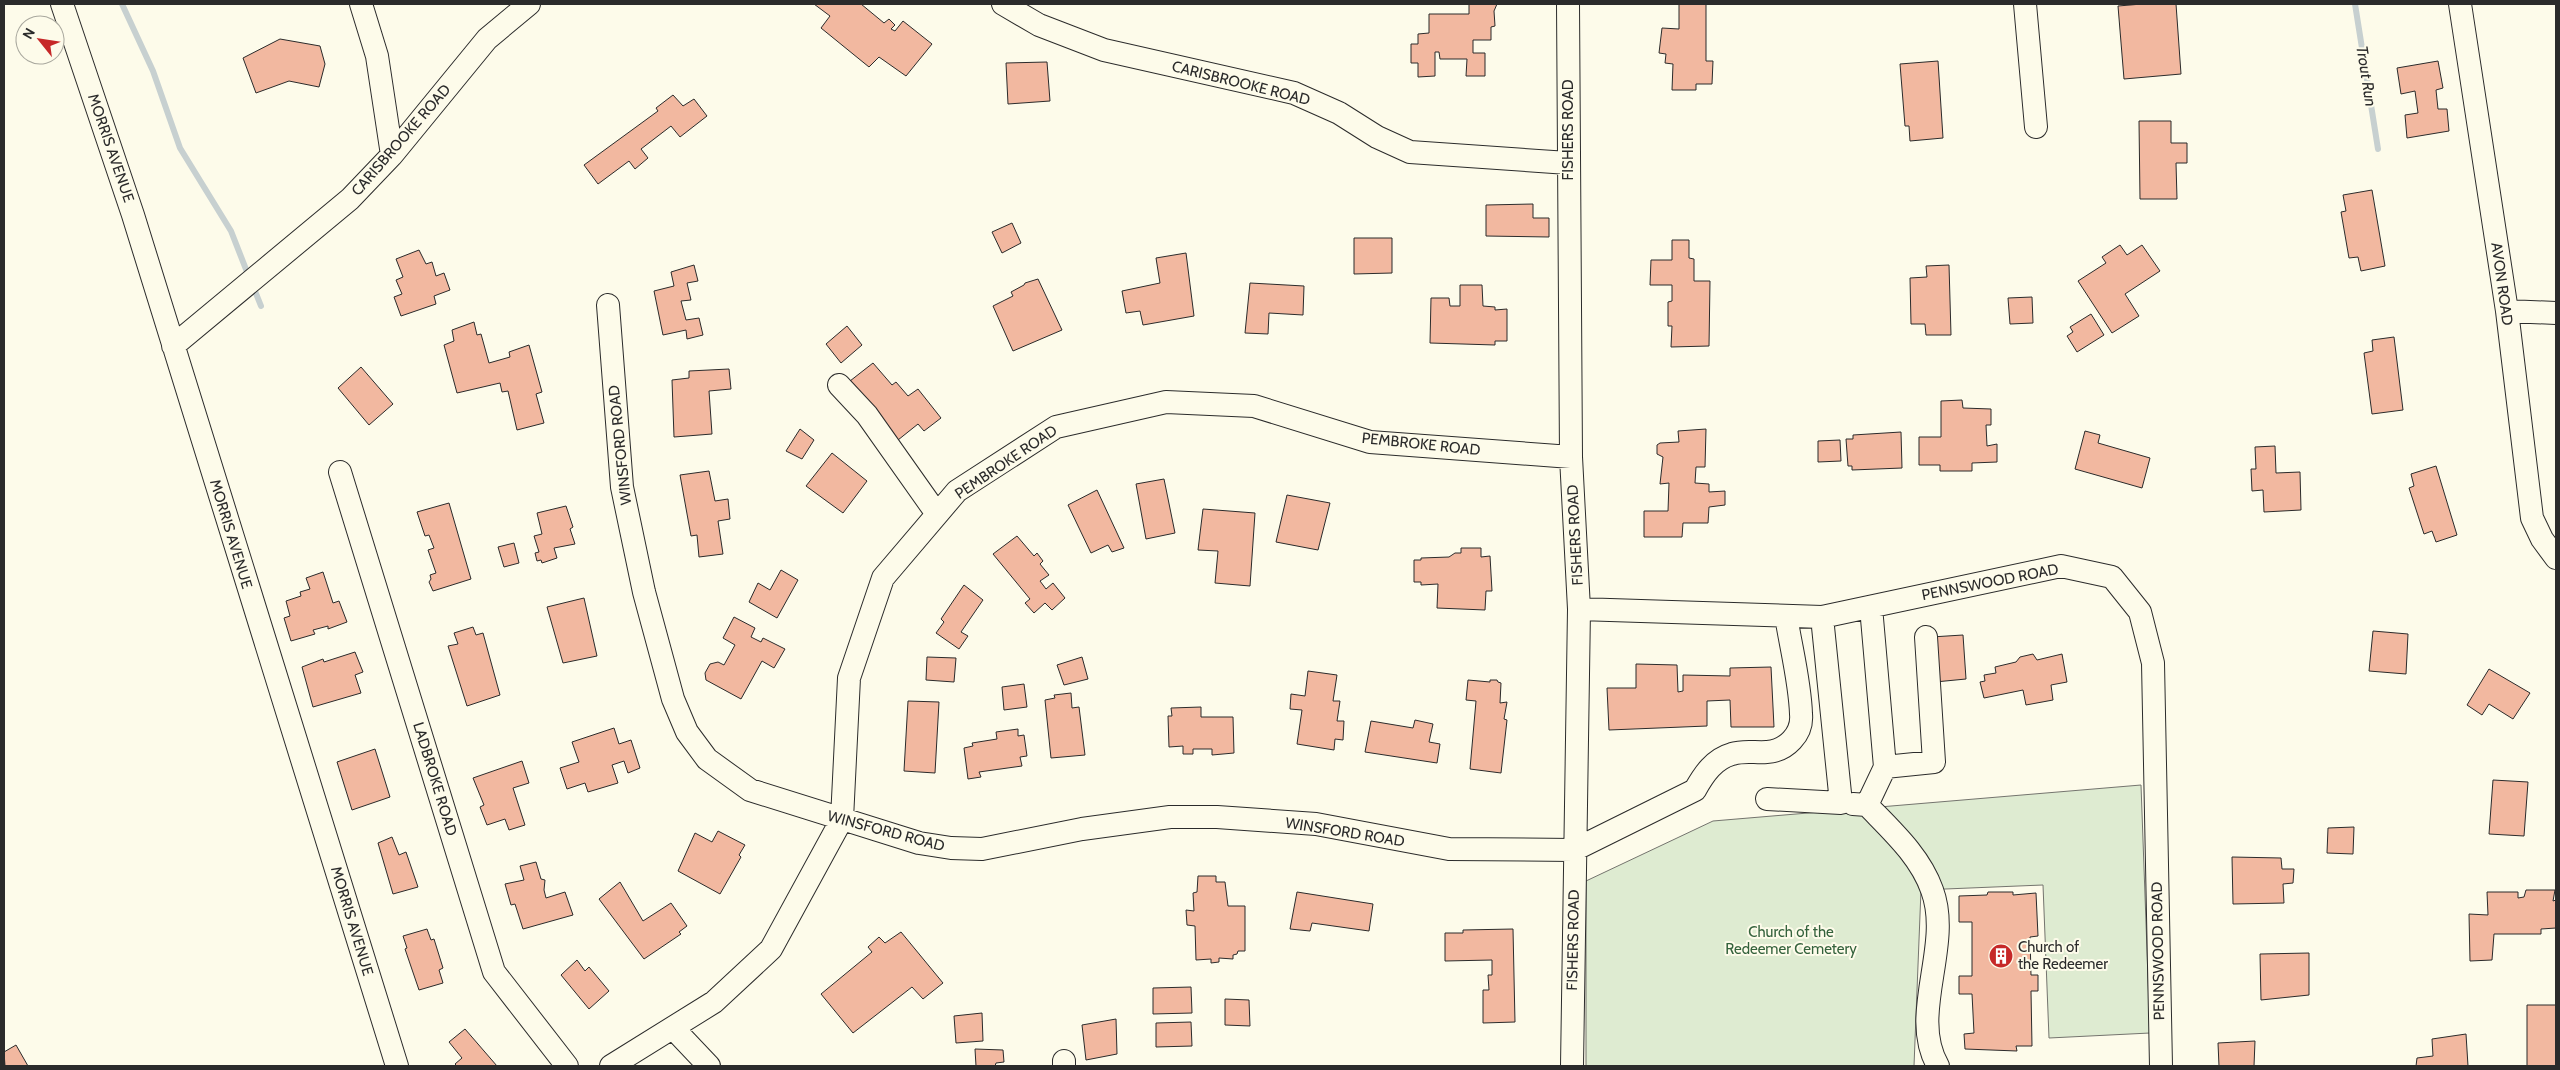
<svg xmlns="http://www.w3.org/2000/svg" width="2560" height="1070" viewBox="0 0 2560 1070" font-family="Cabin,sans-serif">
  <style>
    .green { fill: #deebd1; stroke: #74746e }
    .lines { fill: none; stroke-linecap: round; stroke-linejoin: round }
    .stream { stroke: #c7d0d0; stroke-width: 6 }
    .building { fill: #f2b8a0; stroke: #2b2b2b }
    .minor-casing { stroke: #2b2b2b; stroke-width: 24 }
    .minor { stroke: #fdfbea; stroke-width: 22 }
    .labels { text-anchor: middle; stroke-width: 4; stroke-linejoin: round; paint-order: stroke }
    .street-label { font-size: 15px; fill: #2b2b2b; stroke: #fdfbea }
    .park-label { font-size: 15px; fill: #34623c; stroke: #fdfbea }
    .poi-label { font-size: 15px; fill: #2b2b2b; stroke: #fdfbea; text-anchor: start }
    .water-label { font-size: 16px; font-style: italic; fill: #2b2b2b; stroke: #fdfbea }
  </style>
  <rect width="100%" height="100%" fill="#fdfbea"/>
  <path class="green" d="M2141 785 2150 1033 2049 1038 2043 885 1921 890 1914 1066H1586V881L1713 821Z"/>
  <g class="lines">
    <path class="stream" d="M122 4 153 71 180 148 231 231 249 277
      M2355 4 2378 149
      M253 286 261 306"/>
  </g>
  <path class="building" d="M814 4H861L884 23 889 19 895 25 891 29 895 31 903 21 932 44 906 76 879 57 869 67 821 28 830 16Z
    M1469 4H1497L1494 11 1495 26 1491 27V40H1473V53H1485V76H1466L1467 59H1440L1439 52H1435V76L1418 77V63H1411V44H1418V34L1429 33V14H1469Z
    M1679 4H1706V61H1713L1712 84H1696V90H1672L1673 64 1665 63 1666 54 1659 53 1662 28 1679 29Z
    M2142 4H2176L2181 74 2124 79 2118 6Z
    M280 39 320 46 325 64 319 87 289 81 256 93 243 58Z
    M1938 61 1943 138 1910 141 1909 126H1905L1900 64Z
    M2438 61 2443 88 2436 90 2438 109H2447L2449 131 2407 138 2405 115 2418 113 2415 91 2401 94 2397 68Z
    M1047 62 1050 101 1008 104 1006 63Z
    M673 95 683 106 694 99 707 116 680 137 671 126 641 149 648 158 635 169 629 161 598 184 584 165 658 111 656 108Z
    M2139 121H2171V143H2187V163H2176L2177 199H2140Z
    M2372 190 2385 266 2361 271 2358 257 2349 258 2341 212 2346 211 2343 195Z
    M1533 204V218H1549V237L1486 236V205Z
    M1012 223 1021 243 1002 253 992 232Z
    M1354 238H1392V273L1354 274Z
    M1672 240H1689V258L1694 259V281H1710L1709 346 1671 347 1672 326H1668V302L1672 301V285H1650L1651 260H1672Z
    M2120 245 2127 255 2142 245 2160 271 2125 294 2139 316 2112 333 2078 281 2106 263 2102 257Z
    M419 250 426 264 432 262 436 276 444 273 450 290 434 296 436 304 401 316 394 297 402 294 396 280 403 277 396 259Z
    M1186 253 1194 316 1143 325 1140 311 1126 313 1122 291 1160 283 1156 258Z
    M694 265 698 281 687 283 691 300 681 301 686 320 699 318 703 335 687 339 686 330 663 335 654 291 674 286 671 272Z
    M1949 265 1951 335H1926L1925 324H1911L1910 278 1927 277 1926 266Z
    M1038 279 1062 330 1013 351 993 306 1013 296 1011 292 1024 285 1025 283Z
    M1250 283 1304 286 1303 315 1269 313 1268 334 1245 333Z
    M1460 285H1482L1483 306 1495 307V310L1507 309V341H1495V345L1430 343 1431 298H1449L1450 306H1460Z
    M2032 297 2033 323 2010 324 2008 298Z
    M2091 314 2104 335 2077 352 2067 336 2073 332 2070 327Z
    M474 322 477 335 481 334 489 363 510 357 509 352 529 345 542 392 536 394 544 423 517 430 508 391 502 392 500 383 457 393 444 345 454 341 452 330Z
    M847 326 862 345 841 363 826 344Z
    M2394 337 2403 410 2372 414 2364 353 2373 351 2372 340Z
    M873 363 892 385 896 382 908 396 918 389 941 418 924 431 918 424 898 440 850 381Z
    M361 367 393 404 369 425 338 388Z
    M729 369 731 389 709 391 712 434 674 437 672 380 689 378V371Z
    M1962 400 1963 408 1991 409V425H1986L1987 446 1997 444V462L1972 463V471H1940V465H1919V437H1941V401Z
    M800 429 814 440 802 459 786 451Z
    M1706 429 1705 467H1696L1695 483 1709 484V492L1725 491V505L1709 507 1708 523H1683L1682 537H1644V511H1668L1669 483 1660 484 1663 457 1657 454V445L1660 443 1679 442 1678 431Z
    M2085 431 2100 435 2098 443 2150 458 2142 488 2075 469Z
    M1901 432 1902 468 1852 470V466H1848L1846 439H1853V435Z
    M1840 440 1841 461 1818 462V441Z
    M2275 446 2276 473 2300 472 2301 510 2264 512 2263 490 2252 491 2251 469H2256L2255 447Z
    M832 453 867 481 843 513 806 486Z
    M2436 466 2457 535 2436 542 2432 531 2424 534 2409 488 2414 486 2411 474Z
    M709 471 715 501 728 499 730 519 718 521 723 554 699 557 697 535 691 536 680 475Z
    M1164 479 1175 533 1146 539 1136 484Z
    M1097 490 1124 548 1112 552 1108 545 1091 553 1068 505Z
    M1287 495 1330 503 1318 550 1276 542Z
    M449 503 471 579 433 591 429 582 431 579 430 575 436 573 428 550 434 548 429 535 425 536 417 512Z
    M566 506 573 527 570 529 575 544 554 548 557 558 542 563 541 560 537 561 535 553 539 552 534 536 542 534 537 513Z
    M1203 509 1255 513 1250 586 1215 583 1218 551 1198 550Z
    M1017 536 1034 556 1037 553 1043 561 1040 564 1049 575 1040 581 1046 589 1053 583 1065 598 1052 610 1045 603 1034 613 1025 603 1030 599 993 554Z
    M514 543 519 563 504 567 498 547Z
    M1461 548H1481V557L1490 556 1492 591H1486L1485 610 1437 608 1438 584 1421 585V582H1414V560H1421V558L1449 557 1455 553H1461Z
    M781 570 798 580 777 618 749 602 758 583 770 590Z
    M323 572 333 603 339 601 347 622 328 629V626L313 630 315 634 291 641 284 618 290 616 286 601 301 596 300 592 310 589 306 578Z
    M964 585 983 600 961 632 968 636 959 649 936 633 944 622 941 619Z
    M584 598 597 656 563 663 547 607Z
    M734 617 755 628 751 637 761 642 763 638 785 649 774 668 762 661 741 699 706 680 705 673 710 664 718 662 724 665 735 645 723 638Z
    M473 627 476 635 483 633 500 695 467 706 448 646 458 644 454 633Z
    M2373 631 2408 634 2406 674 2369 671Z
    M1963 635 1966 679 1935 682 1931 637Z
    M355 652 363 672 355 675 361 693 313 707 302 667 323 659 324 662Z
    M2033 654 2037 660 2062 654 2067 682 2051 685 2053 700 2026 705 2023 690 1984 698 1980 682 1985 681 1984 675 1996 673 1995 667 2016 662 2020 657Z
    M927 657 956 658 954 682 926 680Z
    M1082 657 1088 679 1064 685 1057 665Z
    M1636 664 1677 665 1678 692 1683 691V675L1730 676V668L1771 667 1774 727H1731L1730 700 1707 701V726L1609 730 1607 688H1636Z
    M2489 669 2530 693 2513 719 2489 704 2482 715 2467 705Z
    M1308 671 1337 675 1333 701H1340L1337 721H1344L1343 740 1335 739 1334 750 1297 744 1302 710 1290 709 1291 694 1305 696Z
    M1468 680 1490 682V680H1497L1498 682 1501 683 1500 703 1507 702 1504 719 1507 720 1501 773 1470 769 1476 701 1466 700Z
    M1024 684 1027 707 1004 710 1002 687Z
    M1071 693 1072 708 1079 707 1085 755 1051 758 1045 700 1055 698 1054 695Z
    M908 701 939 702 935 773 904 771Z
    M1201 707V717H1233L1234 753 1212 755V749H1193V754H1183V746L1169 747 1168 716H1172L1171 708Z
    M1415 720 1433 724 1429 742 1440 744 1437 763 1365 752 1371 721 1413 728Z
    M614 728 619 744 631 740 640 768 628 773 624 761 612 765 618 783 588 792 585 783 567 789 560 768 579 762 572 742Z
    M1018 729V736L1024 735 1027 756 1020 757 1022 766 979 772 981 777 968 779 964 748 973 746 972 743 997 739 996 732Z
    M375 749 390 797 352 810 337 762Z
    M522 761 529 783 513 788 525 825 509 830 505 819 487 825 480 807 484 805 473 778Z
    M2493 780 2528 782 2524 836 2489 834Z
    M2354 827 2353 854 2327 853 2328 828Z
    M718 831 745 845 739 855 741 857 720 894 678 871 695 833 712 842Z
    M392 837 399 855 406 852 418 887 393 894 378 843Z
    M2232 857 2281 858 2282 869H2294L2293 883 2283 884 2284 903 2233 904Z
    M536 862 541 879 545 880 544 890 546 898 565 892 573 915 523 929 515 904 511 905 505 884 524 880 520 866Z
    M1198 876H1216V882H1225L1228 906H1245V951H1238L1237 954 1233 955V959L1219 958V962L1211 963V959L1196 960 1195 926 1187 925 1186 910 1194 911 1193 893 1197 892Z
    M620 882 643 921 671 903 687 926 679 932 681 934 644 959 599 899Z
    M2526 890H2555L2553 901 2556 900V928L2541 929V934H2494L2492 960 2470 961 2469 914 2488 915 2487 892H2518V898L2524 897Z
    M1297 892 1373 904 1369 931 1312 923 1310 931 1290 929Z
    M1988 892H2013V895L2036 893 2038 936 2030 937 2031 975H2038V991H2031L2032 1046H2016L2017 1051 1965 1049 1964 1034 1974 1033 1972 994H1959V976H1972V922H1959V896L1987 895Z
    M427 929 431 940 434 939 443 968 439 970 443 983 419 990 405 949 407 948 403 936Z
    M1513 929 1515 1022 1483 1023V990H1489L1488 975H1492V960L1445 961V933H1463V930Z
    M901 932 943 983 923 999 912 987 853 1033 821 994 872 952 868 947 879 937 885 943Z
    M2309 953V995L2261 1000 2260 954Z
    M577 960 585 971 589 967 609 991 589 1009 561 975Z
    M1191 987 1192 1013 1153 1014V988Z
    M1225 999 1249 1000 1250 1026 1225 1025Z
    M2527 1005H2556V1066H2527Z
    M982 1013 983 1041 956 1043 954 1016Z
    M1116 1019 1117 1054 1086 1060 1082 1025Z
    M1191 1022 1192 1046 1156 1047V1023Z
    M465 1029 497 1066H457L455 1064 462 1058 449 1042Z
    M2466 1034 2468 1066H2416L2417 1058 2433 1056 2432 1039Z
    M2255 1041 2254 1066H2219L2218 1043Z
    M16 1045 28 1066H5L4 1052Z
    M975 1049 1003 1050 1004 1062 996 1063 995 1066H976Z"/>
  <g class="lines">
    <defs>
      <path id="minor" d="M62 4 133 215 397 1066
        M361 4 377 56 392 155
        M1003 4 1039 25 1104 50 1294 93 1339 113 1377 137 1410 152 1568 163
        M1568 4 1571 457 1579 609 1572 1066
        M2025 4 2036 127
        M2460 4 2507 311 2532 518 2542 539 2556 558
        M608 305 622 487 644 592 673 699 687 732 707 759 750 790 919 843 951 848 982 849 1082 829 1170 817H1217L1316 824 1449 849 1574 850 1695 790C1704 774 1714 759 1732 754 1744 750 1755 753 1767 752 1786 751 1803 734 1801 714 1800 682 1791 648 1786 616
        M2507 311 2556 313
        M173 346 350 199 392 155 487 39 529 4
        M839 385 867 415 937 514
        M340 472 494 972 567 1066
        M1871 607 1885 767 1934 762 1926 637
        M1579 609 1822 617 2061 566 2112 577 2140 612 2153 663 2161 1066
        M1767 799 1841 803 1822 617
        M1853 804 1867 805 1885 767
        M1867 805C1892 831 1920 856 1932 890 1953 946 1908 1014 1938 1066
        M673 1028 709 1066
        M1064 1061V1066
        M611 1066 714 1002 771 949 842 819 849 678 883 578 957 491 1056 427 1166 402 1254 406 1370 442 1571 457"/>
    </defs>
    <use href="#minor" class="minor-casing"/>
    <use href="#minor" class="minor"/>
  </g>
  <defs>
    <symbol id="building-disc" viewBox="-11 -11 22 22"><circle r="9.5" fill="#c62828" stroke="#fdfbea"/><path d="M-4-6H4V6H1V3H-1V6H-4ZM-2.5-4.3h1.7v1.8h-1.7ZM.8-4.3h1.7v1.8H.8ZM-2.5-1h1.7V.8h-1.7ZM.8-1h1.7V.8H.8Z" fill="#fff"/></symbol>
  </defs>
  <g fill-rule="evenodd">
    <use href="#building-disc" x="1987" y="942" width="28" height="28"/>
  </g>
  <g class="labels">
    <g class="street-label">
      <text transform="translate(1241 83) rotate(14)" y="5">CARISBROOKE ROAD</text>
      <text transform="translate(1568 130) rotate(-90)" y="5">FISHERS ROAD</text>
      <text transform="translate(401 140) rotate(-49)" y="5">CARISBROOKE ROAD</text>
      <text transform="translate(111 148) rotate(71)" y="5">MORRIS AVENUE</text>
      <text transform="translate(2502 284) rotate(82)" y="5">AVON ROAD</text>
      <text transform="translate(1421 444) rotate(6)" y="5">PEMBROKE ROAD</text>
      <text transform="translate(620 445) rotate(-96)" y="5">WINSFORD ROAD</text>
      <text transform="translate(1006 462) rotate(-34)" y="5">PEMBROKE ROAD</text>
      <text transform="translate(231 534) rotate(73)" y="5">MORRIS AVENUE</text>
      <text transform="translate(1575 535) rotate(-93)" y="5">FISHERS ROAD</text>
      <text transform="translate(1990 582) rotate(-11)" y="5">PENNSWOOD ROAD</text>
      <text transform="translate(435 779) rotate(73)" y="5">LADBROKE ROAD</text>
      <text transform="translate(886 831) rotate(15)" y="5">WINSFORD ROAD</text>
      <text transform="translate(1345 832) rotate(9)" y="5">WINSFORD ROAD</text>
      <text transform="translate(352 921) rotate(73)" y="5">MORRIS AVENUE</text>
      <text transform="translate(1573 940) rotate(-89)" y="5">FISHERS ROAD</text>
      <text transform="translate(2158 951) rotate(-91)" y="5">PENNSWOOD ROAD</text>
    </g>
    <g class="park-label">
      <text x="1791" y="937">Church of the<tspan x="1791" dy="17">Redeemer Cemetery</tspan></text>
    </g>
    <g class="poi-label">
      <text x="2018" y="952">Church of<tspan x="2018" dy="17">the Redeemer</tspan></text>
    </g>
    <g class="water-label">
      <text transform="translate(2367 76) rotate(81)" y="6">Trout Run</text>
    </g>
  </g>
  <rect width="2560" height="1070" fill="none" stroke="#2b2b2b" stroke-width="10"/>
  <g transform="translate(40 40) rotate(300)"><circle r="24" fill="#fdfbea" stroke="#a9a89e"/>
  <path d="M0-4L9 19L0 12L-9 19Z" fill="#c62828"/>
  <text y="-8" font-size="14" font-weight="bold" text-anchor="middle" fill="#2b2b2b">N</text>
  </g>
</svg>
